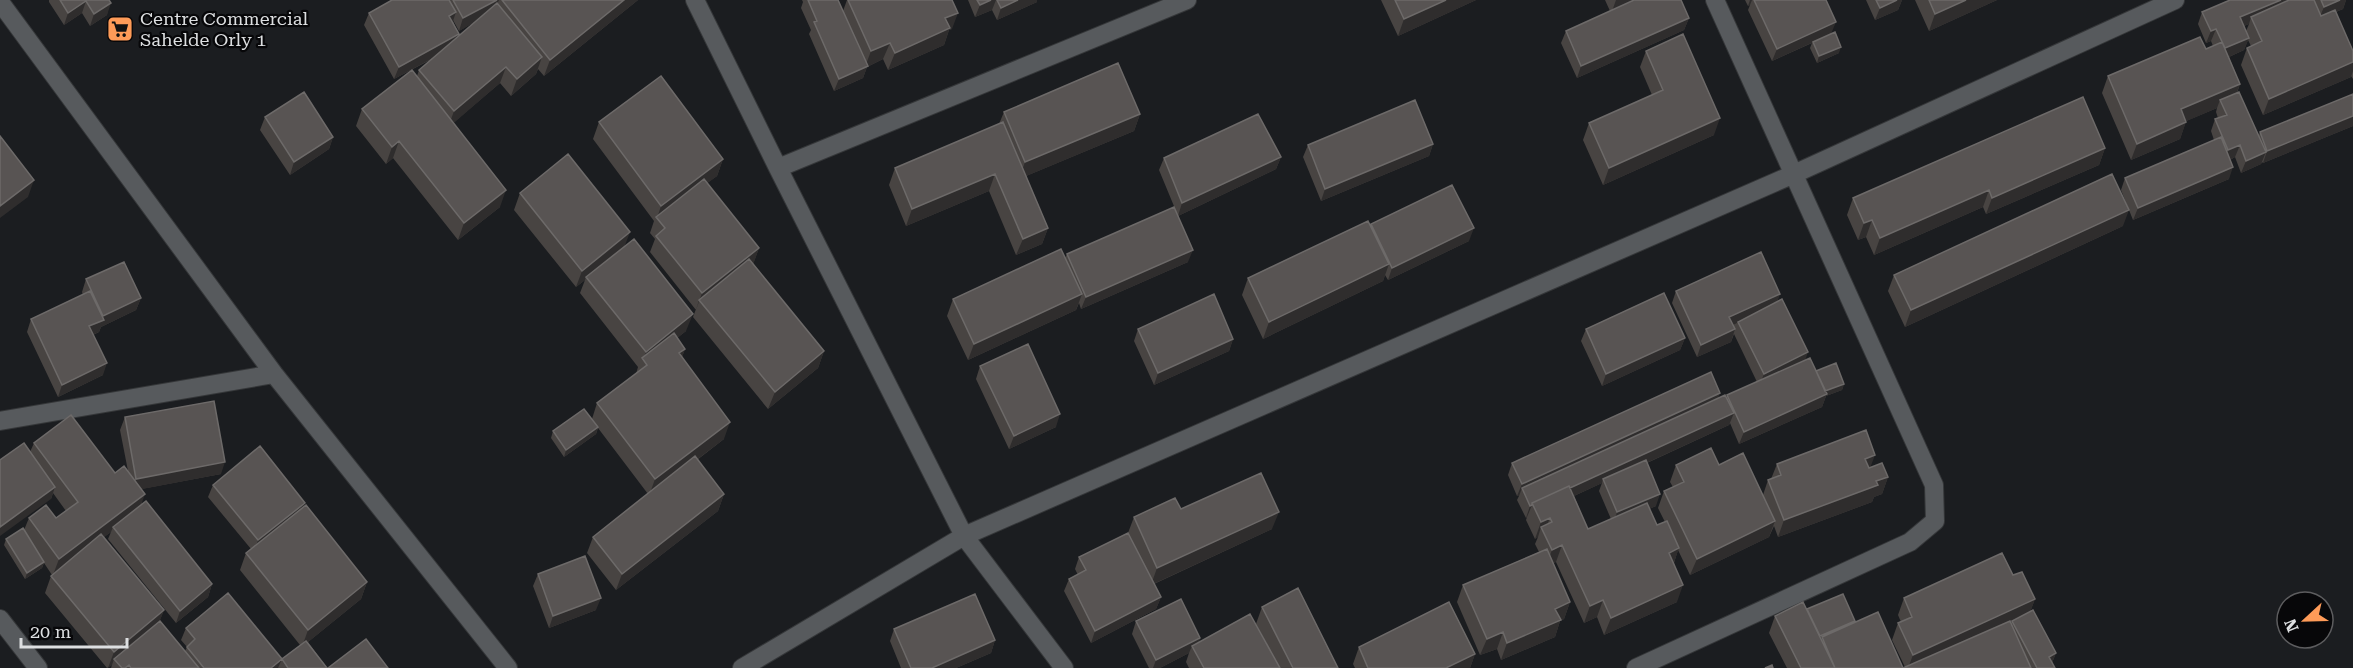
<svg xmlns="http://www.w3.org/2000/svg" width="2353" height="668" viewBox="0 0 2353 668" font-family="'Roboto Serif',serif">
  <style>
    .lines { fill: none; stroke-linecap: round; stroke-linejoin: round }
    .minor-casing { stroke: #353739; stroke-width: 20 }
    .minor { stroke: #575a5d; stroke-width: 18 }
    .wall { fill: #484442; fill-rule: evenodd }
    .shaded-wall { fill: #2f2d2d }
    .building { fill: #585453; stroke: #6d6a69; stroke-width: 1.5 }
    .labels { text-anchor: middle; stroke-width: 4.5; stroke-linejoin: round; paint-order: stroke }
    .poi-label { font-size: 18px; fill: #dddfe1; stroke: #070709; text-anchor: start }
  </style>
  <rect width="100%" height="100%" fill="#1b1d20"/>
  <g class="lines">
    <defs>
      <path id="minor" d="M695 0 778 168 964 536 1064 668
        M0 2 274 374 508 668
        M778 168 1187 0
        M0 421 274 374
        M0 619 38 668
        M742 668 964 536 1794 174 2175 0
        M1636 668 1910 542 1935 521 1934 485 1715 0"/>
    </defs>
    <use href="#minor" class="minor-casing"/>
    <use href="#minor" class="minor"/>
  </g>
  <path class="wall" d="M49 0H109L107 15 90 26 82 13 64 25 49 2Z
    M392 0H638L544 76 538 69 536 74 511 96 500 83 453 123 500 207 458 240 393 158 386 164 356 126 362 109 417 76 419 70 432 59 394 79 364 25 369 13ZM453 20 459 31 476 21 459 36 453 21Z
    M802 0H838L843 11 847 0H952V29L949 30 944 45 888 70 883 59 867 67 863 78 834 91 809 34 811 30 801 8 803 2Z
    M968 0H1037V2L997 20 992 10 975 17Z
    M1381 0H1476L1398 36Z
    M1605 0H1681L1689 18 1684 30 1577 78 1561 43 1566 31 1610 11Z
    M1745 0H1826L1831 34 1839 53 1817 63 1810 48 1812 43 1772 61 1748 10 1750 5 1748 6Z
    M1866 0H1902L1898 10 1875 20Z
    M1915 0H1997L1929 31Z
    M2230 0H2346L2343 9 2336 12 2353 51V79L2351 76V77L2263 115 2241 65 2247 48 2251 46 2248 40 2244 50 2229 57 2240 84 2237 93 2259 135 2260 132 2353 94V126L2263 163 2262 162 2261 164 2241 173 2235 157 2230 160 2229 179 2133 220 2121 190 2125 178 2214 140 2211 131 2215 119 2218 118 2216 112 2217 108 2186 121 2180 139 2131 160 2102 93 2108 76 2206 49 2213 46 2211 41 2206 43 2198 24 2202 12ZM2249 24 2246 31 2244 26Z
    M1646 51 1714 135 1603 185 1583 140 1589 123 1652 95 1640 67Z
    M1004 112 1140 114 1134 131 1026 176 1048 228 1042 244 1016 255 989 191 906 226 889 185 895 168 999 124Z
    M265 117 333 137 329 149 290 175 260 130Z
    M599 122 723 159 717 176 707 183 759 248 753 264 824 351 818 368 768 409 693 317 696 309V310L650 252 655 239 650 233 654 221 593 139Z
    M1433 144 1429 156 1321 201 1303 157 1308 145Z
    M2105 148 2099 165 1986 214 1983 207 1874 255 1866 237 1858 240 1847 215 1853 198Z
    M1281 157 1276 169 1178 216 1188 262 1081 309 1079 303 1076 310 968 360 947 316 953 299 1065 258 1067 254 1176 211 1159 170 1164 158Z
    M520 193 625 246 686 331 677 338 685 349 682 357 724 439 697 460 724 494 718 511 616 590 587 553 593 537 648 494 598 428 596 434 564 457 551 438 553 431 592 419 597 403 636 374 638 367 580 293 585 280 576 287 514 210Z
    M1371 224 1469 241 1388 280 1385 275 1383 281 1263 339 1242 295 1248 278 1371 225Z
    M2123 226 1905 327 1888 291 1894 275Z
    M86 279 141 298 136 310 101 327 99 332 93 335 103 375 58 397 27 332 31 319 83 295 82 292Z
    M1676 291 1777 302 1805 360 1816 371 1844 384 1842 390 1826 396 1822 407 1739 444 1730 423 1729 425 1647 463 1656 506 1649 509 1657 525 1665 522 1658 508 1664 491 1673 487 1670 482 1676 465H1719L1763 495 1768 480 1771 479 1777 464 1870 467 1888 477 1882 494 1874 497 1872 502 1778 537 1774 526 1769 537 1690 575 1678 550 1674 563 1677 602 1604 635 1597 617 1584 623 1556 562 1553 563 1570 602 1564 619 1560 621 1555 637 1501 660 1497 649 1480 655 1457 602 1463 585 1539 552 1535 544 1538 537 1535 539 1526 520 1527 517 1526 518 1517 500 1519 496H1517L1508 475 1512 463 1719 398H1726L1727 395 1757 382 1734 334 1731 342 1697 357 1672 303ZM1602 483 1599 491 1611 519 1588 529 1574 496Z
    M1138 329 1233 339 1229 351 1154 385 1134 341Z
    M1586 329 1685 338 1680 350 1602 386 1581 341Z
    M980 366 1056 427 1009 449 976 379Z
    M125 417 221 474 141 489 142 505 212 584 208 597 176 623 108 539 111 532 104 537 164 610 159 622 185 651 187 647 181 640 186 628 282 659 300 645 240 570 246 553 251 549 208 497 213 485 304 506 367 582 361 599 308 642 327 668H111L112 665 107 668 45 593 51 576 52 575 44 563 42 568 25 579 4 545 6 539 24 530 29 518H56L66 511 53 493 51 499 30 452 34 443 115 473 128 471 120 430Z
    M1181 509 1272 529 1154 584 1161 597 1156 609 1091 643 1064 591 1069 579 1078 575 1075 569 1079 557 1128 533 1134 517Z
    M538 574 596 610 549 628 533 586Z
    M2013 575 2035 599 2030 612 2056 653 2052 663 2055 668H1787L1769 633 1775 616 1807 610 1854 623 1903 668 1905 667 1892 640 1898 623 1901 622 1898 615 1904 598Z
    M1262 607 1338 668H1189L1186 662 1189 653 1160 668H1149L1132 634 1136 621 1200 638 1199 642 1267 644 1256 624Z
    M894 629 995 640 991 653 956 668H901L890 641Z
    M1359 647 1475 654 1470 668H1355L1353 664Z"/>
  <path class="shaded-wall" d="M495 0H499L494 11 459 31 463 18Z
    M624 0H638L544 76 550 60Z
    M991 0H996L992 10 975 17 980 5Z
    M1018 0H1037V2L997 20 1001 8Z
    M1446 0H1476L1398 36 1404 19Z
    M1616 0H1640L1611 14Z
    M1750 0H1752L1750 5 1748 6Z
    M1897 0H1902L1898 10 1875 20 1880 8Z
    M1966 0H1997L1929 31 1935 14Z
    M2281 0H2305L2251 17 2249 24 2236 29 2240 17Z
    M2340 0H2346L2343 9 2319 19 2324 7Z
    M86 1 82 13 64 25 68 13Z
    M111 3 107 15 90 26 94 14Z
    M456 12 452 24 449 16Z
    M958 13 952 29 949 30 944 45 888 70 895 53 945 18Z
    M1689 18 1684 30 1577 78 1581 66Z
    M1836 22 1831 34 1772 61 1777 49Z
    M2216 29 2211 41 2206 43 2211 31Z
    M459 34 455 46 394 79 399 67Z
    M2249 38 2244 50 2220 61 2224 49Z
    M890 43 883 59 867 67 863 78 834 91 839 79 865 67 871 51Z
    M1841 47 1839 53 1817 63 1819 56Z
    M542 57 536 74 511 96 517 79Z
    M2353 62V71L2351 77 2263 115 2269 99Z
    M506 67 500 83 448 128 454 111Z
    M2240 84 2234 100H2220L2217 108 2175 126 2181 109Z
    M1140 114 1134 131 1019 179 1025 162Z
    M2353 116V126L2263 163 2267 151Z
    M1720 118 1714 135 1603 185 1609 168Z
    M2186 122 2180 139 2131 160 2137 144Z
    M333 137 329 149 290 175 294 162Z
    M399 141 393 158 386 164 392 147Z
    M1433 144 1429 156 1321 201 1325 189Z
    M2240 145 2235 157 2224 163 2228 150Z
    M2105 148 2099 165 1986 214 1992 198Z
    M2266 152 2261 164 2241 173 2246 161Z
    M1281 157 1276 169 1178 216 1182 203Z
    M723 159 717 176 659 220 657 218 661 206Z
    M2233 167 2229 179 2133 220 2138 208Z
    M995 174 989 191 906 226 912 209Z
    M34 180 28 197 0 218V206Z
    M506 190 500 207 458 240 464 223Z
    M1989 190 1983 207 1874 255 1880 238Z
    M2129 210 2123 226 1905 327 1911 310Z
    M1872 220 1866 237 1858 240 1864 223Z
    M1048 228 1042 244 1016 255 1023 239Z
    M1474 228 1469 241 1388 280 1392 268Z
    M630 232 624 248 586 277 585 280 576 287 582 271Z
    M759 248 753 265 699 300 696 310 702 293Z
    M1193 250 1188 262 1081 309 1086 297Z
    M1389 264 1383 281 1263 339 1269 322Z
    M1082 294 1076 310 968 360 974 344Z
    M1780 294 1776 306 1738 322 1737 323 1725 329 1729 317Z
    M141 298 136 310 101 327 99 332 85 338 89 326 101 321 103 316Z
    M693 314 686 331 646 363 643 359 646 352Z
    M1735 329 1731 342 1697 357 1701 345Z
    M1685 338 1680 350 1602 386 1606 374Z
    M1233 339 1229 351 1154 385 1158 373Z
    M685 349 679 366V353Z
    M824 351 818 368 768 409 775 392Z
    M1808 352 1804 364 1759 386 1764 374Z
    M107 363 103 375 58 397 62 385Z
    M1844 384 1842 390 1826 396 1822 407 1739 444 1744 432 1823 392Z
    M1720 393 1716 405 1522 488 1519 496H1517L1522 484Z
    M1734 413 1729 425 1605 482 1603 479 1602 483 1537 513 1533 505Z
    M1060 414 1056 427 1009 449 1014 436Z
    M730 422 724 439 649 496 655 479Z
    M598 427 596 434 564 457 566 450Z
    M1875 455 1869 471 1865 459Z
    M225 462 221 474 132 491 136 479Z
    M1888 477 1882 494 1874 497 1872 502 1778 537 1784 520Z
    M55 487 51 499 0 536V527Z
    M145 494 139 511 113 527 111 532 53 575 59 559Z
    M724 494 718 511 616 590 622 574Z
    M1660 494 1656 506 1613 525 1617 512Z
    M305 503 301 515 254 553 258 540Z
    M1532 505 1527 517 1526 518 1530 506Z
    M1279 512 1272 529 1151 585 1157 568Z
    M1550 518 1544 533 1541 527 1538 537 1535 539 1541 522Z
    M1775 521 1769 537 1690 575 1697 559Z
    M1562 545 1556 562 1546 566 1552 550Z
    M1679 548 1673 565 1669 553Z
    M44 562 42 568 25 579 27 573Z
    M367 582 361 599 302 647 308 630Z
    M212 584 208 597 176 623 180 611Z
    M1683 585 1677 602 1604 635 1611 618Z
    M1161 597 1156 609 1091 643 1095 631Z
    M601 598 596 610 549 628 553 616Z
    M2035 599 2029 615 2012 621 2011 623 1908 668 1913 655Z
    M1603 600 1597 617 1584 623 1590 606Z
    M1570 602 1564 619 1560 621 1555 637 1501 660 1507 643 1555 609Z
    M164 610 158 626 114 659 112 665 108 668 114 652Z
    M1855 621 1852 627 1822 637 1820 641 1819 636Z
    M1503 632 1497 649 1480 655 1487 639Z
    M1200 638 1196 650 1192 646 1189 653 1160 668H1153L1156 660Z
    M995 640 991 653 956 668H932Z
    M2056 653 2051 665 2049 657Z
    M1475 654 1470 668H1446Z
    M282 659 278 668H271Z"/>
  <path class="building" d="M60 0H109L111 3 94 14 86 1 68 13Z
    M392 0H449L456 12 449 16 459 34 399 67 369 13Z
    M453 0H497L463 18Z
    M502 0H624L550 60Z
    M808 0H838L868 66 839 79 814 22 817 21Z
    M848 0H952L958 13 945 18 950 28 895 53 890 43 871 51Z
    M977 0H991L980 5Z
    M997 0H1018L1001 8Z
    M1395 0H1446L1404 19Z
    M1634 0H1681L1689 18 1581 66 1566 31Z
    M1754 0H1826L1836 22 1777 49Z
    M1876 0H1897L1880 8Z
    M1929 0H1966L1935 14Z
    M2230 0H2281L2240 17 2249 38 2225 48 2216 29 2211 31 2202 12Z
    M2289 0H2314L2321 16 2335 10 2353 51V62L2269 99 2247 48 2262 41 2251 17Z
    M2321 0H2340L2324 7Z
    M497 3 542 57 517 79 506 67 454 111 419 70Z
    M1835 32 1841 47 1819 56 1813 42Z
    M1683 34 1720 118 1609 168 1589 123 1663 90 1646 51Z
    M2200 37 2206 49 2222 42 2240 84 2181 109 2186 122 2137 144 2108 76Z
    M1118 63 1140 114 1025 162 1004 112Z
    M412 70 506 190 464 223 399 141 392 147 362 109Z
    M661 76 723 159 661 206 599 122Z
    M304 92 333 137 294 162 265 117Z
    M2239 92 2266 152 2246 161 2240 145 2228 150 2215 119 2227 115 2220 100Z
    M2353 94V116L2267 151 2260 132Z
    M2083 97 2105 148 1992 198 1989 190 1880 238 1872 220 1864 223 1853 198Z
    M1415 100 1433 144 1325 189 1308 145Z
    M1258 114 1281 157 1182 203 1164 158Z
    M1003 122 1048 228 1023 239 995 174 912 209 895 168Z
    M0 136 34 180 0 206Z
    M2221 137 2233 167 2138 208 2125 178Z
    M568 154 630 232 582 271 520 193Z
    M2112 174 2129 210 1911 310 1894 275Z
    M704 179 759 248 702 293 656 236 665 228 656 217Z
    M1452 185 1474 228 1392 268 1371 224Z
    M1174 207 1193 250 1086 297 1067 254Z
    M1368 221 1389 264 1269 322 1248 278Z
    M634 239 693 314 646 352 586 277Z
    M1061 249 1082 294 974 344 953 299Z
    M1761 252 1780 294 1729 317 1735 329 1701 345 1676 291Z
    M749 259 824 351 775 392 699 300Z
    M124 262 141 298 103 316 86 279Z
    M90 291 104 320 89 326 107 363 62 385 31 319Z
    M1664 293 1685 338 1606 374 1586 329Z
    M1214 294 1233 339 1158 373 1138 329Z
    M1782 299 1808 352 1764 374 1738 322Z
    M674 333 685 349 679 353 730 422 655 479 597 403 647 365 642 358Z
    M1028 344 1060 414 1014 436 980 366Z
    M1810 358 1827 394 1744 432 1727 395Z
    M1836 363 1844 384 1825 391 1816 371Z
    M1711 372 1720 393 1522 484 1512 463Z
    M1725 395 1734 413 1570 488 1569 486 1532 503V505L1530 506 1522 488Z
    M214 401 225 462 136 479 125 417Z
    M584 409 598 427 566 450 553 431Z
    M71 415 115 473 124 466 145 494 59 559 29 518 46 505 56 518 78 502 34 443Z
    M1866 430 1875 455 1865 459 1869 468 1882 463 1888 477 1876 481 1878 485 1784 520 1768 480 1781 475 1777 464Z
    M24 443 55 487 0 527V460Z
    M260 446 305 503 258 540 213 485Z
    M1711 448 1719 465 1743 453 1775 521 1697 559 1664 491 1684 482 1676 465Z
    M695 456 724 494 622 574 593 537Z
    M1646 460 1660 494 1617 512 1603 479Z
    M1261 473 1279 512 1157 568 1134 517 1175 498 1181 509Z
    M1569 486 1588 529 1647 503 1657 525 1667 521 1679 548 1669 553 1683 585 1611 618 1603 600 1590 606 1562 545 1552 550 1541 527 1552 522 1550 518 1541 522 1532 503Z
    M146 501 212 584 180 611 113 527Z
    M306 505 367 582 308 630 246 553Z
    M23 528 44 562 27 573 6 539Z
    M1128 533 1161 597 1095 631 1069 579 1086 570 1079 557Z
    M101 534 164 610 114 652 51 576Z
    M1547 549 1570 602 1555 609 1561 620 1507 643 1503 632 1487 639 1463 585Z
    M2002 553 2013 575 2022 572 2035 599 1913 655 1898 623 1912 617 1904 598Z
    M585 556 601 598 553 616 538 574Z
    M1298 588 1338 668H1293L1262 607Z
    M228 593 282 659 271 668H204L187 647 195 639 186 628Z
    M975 594 995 640 932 668H911L894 629Z
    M1843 594 1855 621 1820 636 1807 609Z
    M1181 599 1200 638 1156 660 1136 621Z
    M1449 602 1475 654 1446 668H1368L1359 647Z
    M1803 602 1835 668H1801L1775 616Z
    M2033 610 2056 653 2049 657 2055 668H2037L2012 621Z
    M1878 612 1903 668H1835L1822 637Z
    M1250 614 1280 668H1204L1192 646Z
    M160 621 199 668H131L129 665 125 668H122L114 659Z
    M2010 621 2031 668H1903Z
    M366 639 388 668H328Z
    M306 641 327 668H288L282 659Z
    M1772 665 1773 668H1765Z"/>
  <defs>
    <symbol id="supermarket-square" viewBox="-11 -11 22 22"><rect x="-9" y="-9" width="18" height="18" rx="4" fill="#fe9b58" stroke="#070709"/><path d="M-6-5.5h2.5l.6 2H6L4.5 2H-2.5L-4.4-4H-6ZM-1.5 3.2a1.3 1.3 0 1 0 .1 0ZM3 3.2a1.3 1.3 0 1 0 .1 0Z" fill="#111"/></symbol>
  </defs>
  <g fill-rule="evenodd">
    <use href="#supermarket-square" x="105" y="14" width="30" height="30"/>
  </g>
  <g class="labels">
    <g class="poi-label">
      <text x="140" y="25">Centre Commercial<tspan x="140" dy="21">Sahelde Orly 1</tspan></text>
    </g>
  </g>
  <g transform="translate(2305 620) rotate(248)"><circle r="28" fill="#070709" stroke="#5d5d5f" stroke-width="1.5"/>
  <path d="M0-4.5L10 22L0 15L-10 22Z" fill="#fe9b58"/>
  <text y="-9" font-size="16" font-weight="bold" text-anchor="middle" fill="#dddfe1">N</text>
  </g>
  <path d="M21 638v9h106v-9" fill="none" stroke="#dddfe1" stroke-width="3"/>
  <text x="30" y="638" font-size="18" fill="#dddfe1" stroke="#070709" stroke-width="4.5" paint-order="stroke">20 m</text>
</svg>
